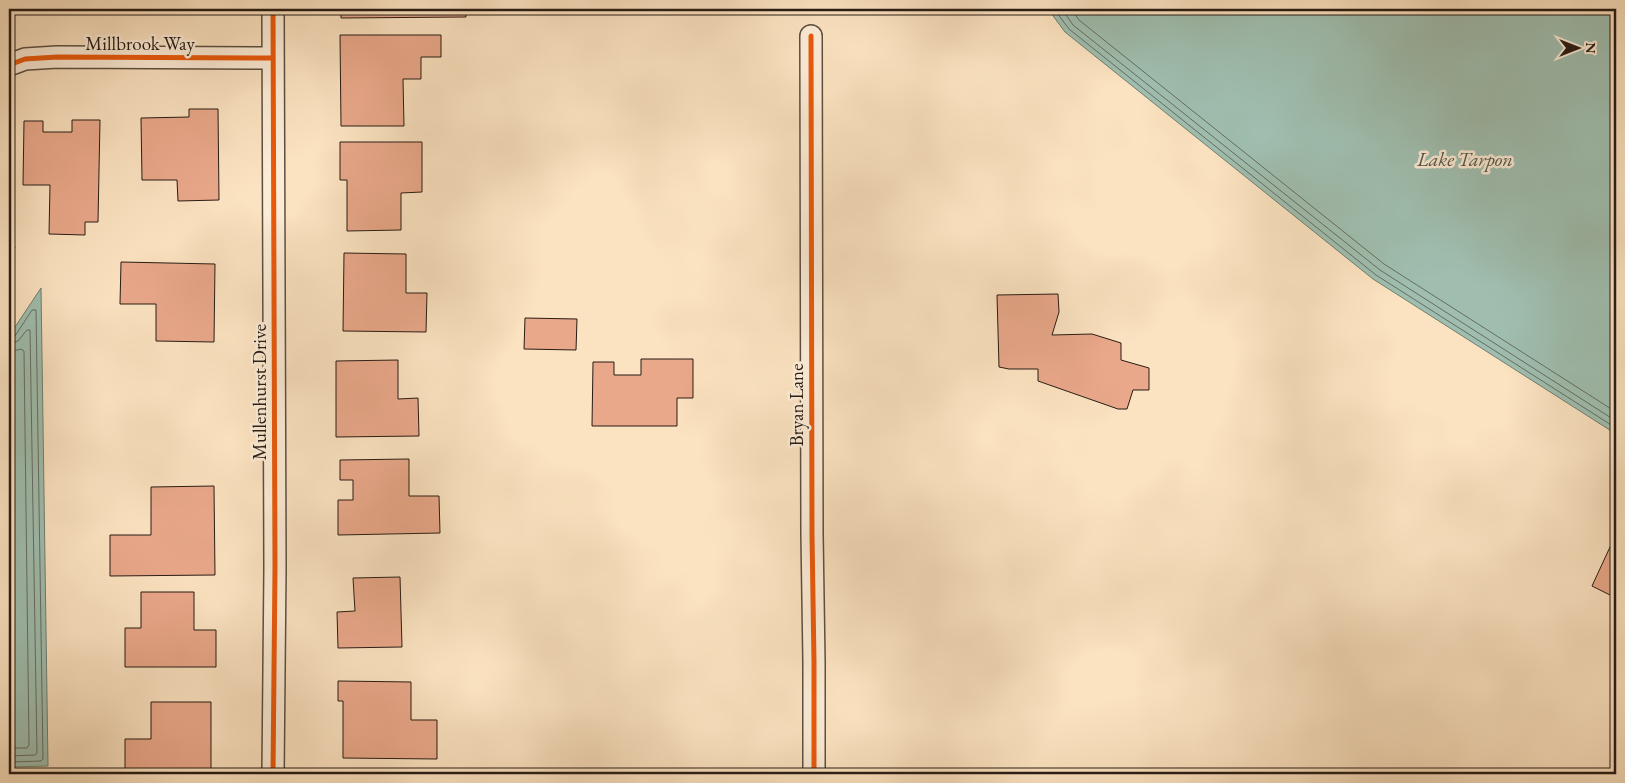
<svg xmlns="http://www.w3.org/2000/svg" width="1625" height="783" viewBox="0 0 1625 783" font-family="'EB Garamond',serif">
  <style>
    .water { fill: #9fbeaf; stroke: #6f7d71 }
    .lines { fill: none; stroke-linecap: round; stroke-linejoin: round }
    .shore { stroke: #646d62; stroke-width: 1 }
    .building { fill: #e9a88a; stroke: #281c15 }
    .minor-casing { stroke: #5d4e40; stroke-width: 24 }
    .minor { stroke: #fcecd6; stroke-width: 21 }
    .cycleway-casing { stroke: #fcecd6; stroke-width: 8 }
    .cycleway { stroke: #e8590c; stroke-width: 5 }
    .labels { text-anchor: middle; stroke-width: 5; stroke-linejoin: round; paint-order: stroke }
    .street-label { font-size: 19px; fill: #281c15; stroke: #fcecd6 }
    .water-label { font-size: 20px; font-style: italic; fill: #52554b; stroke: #fcecd6 }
  </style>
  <rect width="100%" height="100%" fill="#fbe2c0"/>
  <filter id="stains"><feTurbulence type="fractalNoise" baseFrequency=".004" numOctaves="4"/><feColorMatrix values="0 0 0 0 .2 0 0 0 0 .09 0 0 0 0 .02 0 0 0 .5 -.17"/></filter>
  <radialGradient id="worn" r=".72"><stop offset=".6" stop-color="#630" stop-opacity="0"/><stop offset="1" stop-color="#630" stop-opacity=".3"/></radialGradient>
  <path class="water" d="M1048 9H1616V434L1373 279 1065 32Z
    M41 288 48 766 9 767V336Z"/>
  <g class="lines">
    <path class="shore" d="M1054 9 1069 29 1376 275 1616 428
      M1062 9 1073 25 1380 270 1616 421
      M1071 9 1079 20 1384 264 1616 412
      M9 338 15 336 32 310H36L43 759 41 761 9 762
      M9 344 18 341 27 330H30L37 753 35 755 9 756
      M9 352 21 349 24 351 29 745 27 748H9"/>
  </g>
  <path class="building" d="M341 9H466V17L341 18Z
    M340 35H441V57H421V79H403L404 126H341Z
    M189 109H218L219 200 178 201 177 180H142L141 118 189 117Z
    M72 120H100L98 222H85V235L49 234 50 185H23L24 121H43V132H72Z
    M340 142H422V192L401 193V230L347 231V180H340Z
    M9 234 15 248 9 251Z
    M344 253 406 254V293H427L426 332 343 331Z
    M121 262 215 264 214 342 156 341V304H120Z
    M1058 294 1059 312 1052 335 1092 334 1121 343V360L1149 368V390H1133L1127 409H1118L1038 381V369H1009L999 367 997 295Z
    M525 318 577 319 576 350 524 349Z
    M641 359H693V398H677V426H592L593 362H614V375H641Z
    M398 360V399L418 398 419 436 336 437V361Z
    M409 459V496H439L440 533 338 535V500H353V480H340V460Z
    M214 486 215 575 110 576V535H151V487Z
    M1616 534V598L1592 586Z
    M400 577 402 647 338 648 337 612 355 611 353 578Z
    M141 592H194V630H216V667H125V628H141Z
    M338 681 411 682V720H437V759L343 758V701H338Z
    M151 702H211V774H125V739H151Z"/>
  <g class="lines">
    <defs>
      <path id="minor" d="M273 9 275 568 273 774
        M811 36 812 534 814 662V774
        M9 65 25 59 57 57 272 58"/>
    </defs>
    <use href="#minor" class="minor-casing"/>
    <use href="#minor" class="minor"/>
    <defs>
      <path id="cycleway" d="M273 9 275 568 273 774
        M811 36 812 534 814 662V774
        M9 65 25 59 57 57 272 58"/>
    </defs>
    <use href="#cycleway" class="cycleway-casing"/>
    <use href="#cycleway" class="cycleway"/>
  </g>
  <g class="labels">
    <g class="street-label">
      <text x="140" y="50">Millbrook Way</text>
      <text transform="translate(259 392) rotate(-90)" y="7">Mullenhurst Drive</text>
      <text transform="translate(796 405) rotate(-90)" y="7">Bryan Lane</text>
    </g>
    <g class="water-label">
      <text x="1465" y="166">Lake Tarpon</text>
    </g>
  </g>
  <rect width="1625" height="783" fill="none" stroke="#fbe2c0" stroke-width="30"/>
  <rect x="10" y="10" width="1605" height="763" fill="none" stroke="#281c15" stroke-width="2.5"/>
  <rect x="15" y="15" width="1595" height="753" fill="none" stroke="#281c15"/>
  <g transform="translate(1578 48) rotate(90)" stroke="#fcecd6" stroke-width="4" paint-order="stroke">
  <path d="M0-4L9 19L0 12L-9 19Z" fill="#281c15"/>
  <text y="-8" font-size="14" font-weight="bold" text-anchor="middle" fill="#281c15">N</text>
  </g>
  <rect width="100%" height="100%" filter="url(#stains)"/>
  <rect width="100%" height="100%" fill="url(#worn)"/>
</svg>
